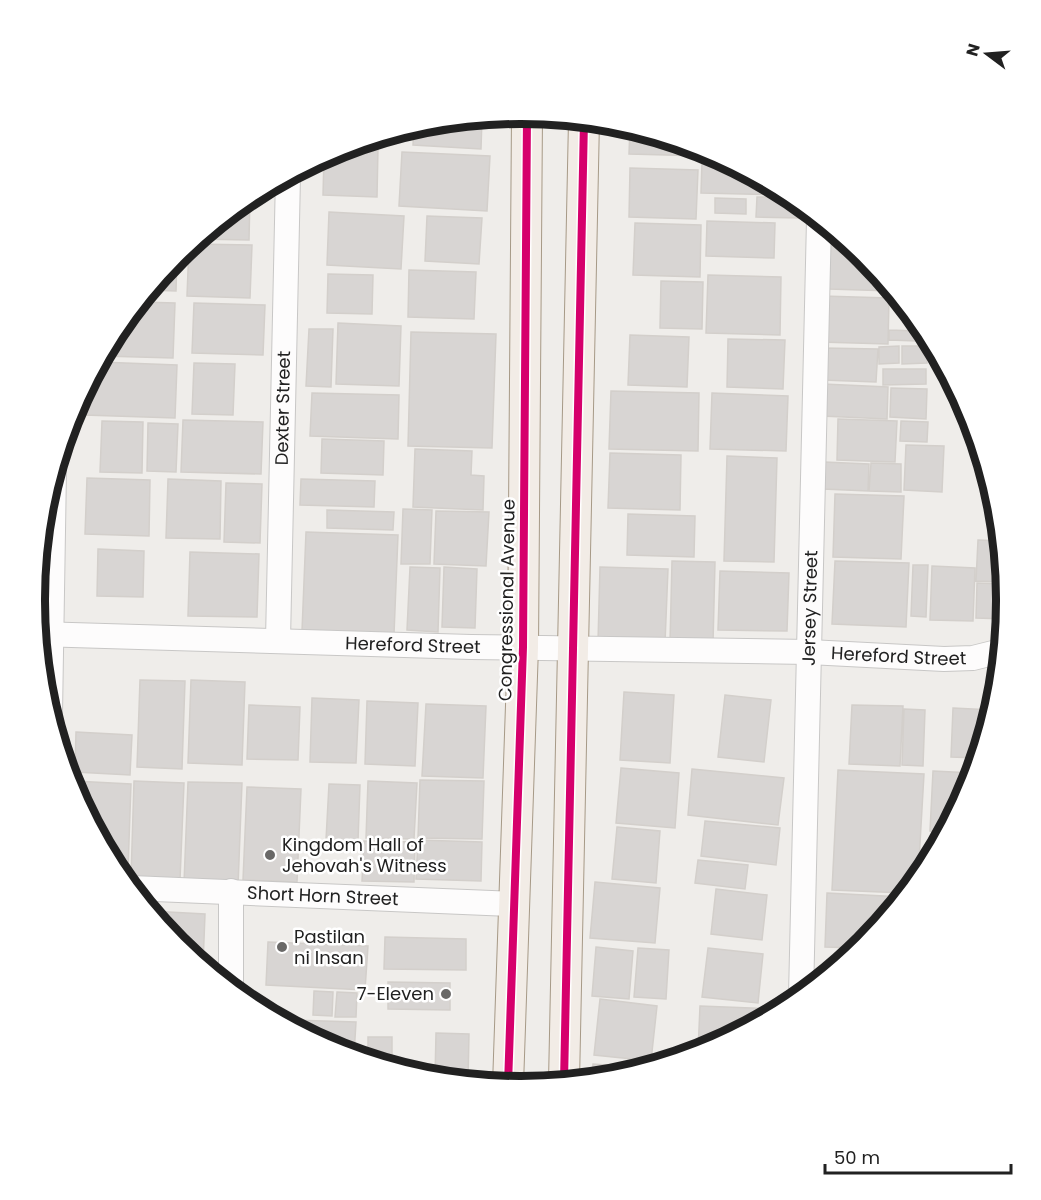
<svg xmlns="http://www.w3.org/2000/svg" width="1041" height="1200" viewBox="0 0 1041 1200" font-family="Poppins,sans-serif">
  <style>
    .building { fill: #d8d5d3; stroke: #d3cfcb; stroke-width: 1.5 }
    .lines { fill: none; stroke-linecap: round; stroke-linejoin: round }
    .minor-casing { stroke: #c8c7c6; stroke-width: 26 }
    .major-casing { stroke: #a69986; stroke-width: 32 }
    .minor { stroke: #fdfcfc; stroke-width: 24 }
    .major { stroke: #f2ece6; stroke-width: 30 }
    .cycleway-casing { stroke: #fff; stroke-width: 11 }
    .cycleway { stroke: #d6006c; stroke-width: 8 }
    .poi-dot { fill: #696867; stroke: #fff; stroke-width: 2 }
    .labels { text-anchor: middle; stroke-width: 5; stroke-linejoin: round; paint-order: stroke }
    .street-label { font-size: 18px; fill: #212121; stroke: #fff }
    .poi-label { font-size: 18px; fill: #212121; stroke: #fff; text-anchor: start }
    .rim { fill: none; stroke: #212121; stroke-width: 8 }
  </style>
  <rect width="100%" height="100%" fill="#efedea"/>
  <path class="building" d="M482 118 481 149 413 145 414 127Z
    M630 128 704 150V156L629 154Z
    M393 133V142L368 141Z
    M352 146 378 147 377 197 323 195 324 157Z
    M402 152 490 156 487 211 399 206Z
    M702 162H728L787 195 701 193Z
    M630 168 698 170 696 219 629 217Z
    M250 196 249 240 198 239Z
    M757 197H792L801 204 800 218 756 217Z
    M715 198 746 199V214L715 213Z
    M329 212 404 216 401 269 327 265Z
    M427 216 482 218 479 264 425 261Z
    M707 221 775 223 774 258 706 256Z
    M635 223 701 225 700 277 633 275Z
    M831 235 839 236 864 257 891 291 829 289Z
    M192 244 252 245 250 298 187 296 189 246Z
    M177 256 176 291 149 290Z
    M409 270 476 272 474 319 408 317Z
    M328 274 373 275 372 314 327 313Z
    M708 275 781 277 780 335 706 333Z
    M661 281 703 282 702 329 660 328Z
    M822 296 889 298 888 344 820 342Z
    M140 302 175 303 173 358 103 356 117 330Z
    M194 303 265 305 263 355 192 353Z
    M338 323 401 326 399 386 336 384Z
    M309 329H333L331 387 306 386Z
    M889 330 917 331V341L889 340Z
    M411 332 496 334 492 448 408 446Z
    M630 335 689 337 687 387 628 385Z
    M728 339 785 340 783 389 727 387Z
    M899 346V363L879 364V347Z
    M902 346H926L927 363 902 364Z
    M823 348 878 349 876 382 822 380Z
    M99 362 177 365 175 418 84 415 85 389Z
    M194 363 235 364 233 415 192 414Z
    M883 369H926V384L883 385Z
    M823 384 888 387 887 419 822 416Z
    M891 388 927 389 926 419 890 417Z
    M611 391 699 393 698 451 609 449Z
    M312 393 399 395 398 439 310 436Z
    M712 393 788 396 786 451 710 449Z
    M838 419 897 421 895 462 837 460Z
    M183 420 263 422 261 474 181 472Z
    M102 421 143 422 142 473 100 472Z
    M901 421 928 422 927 442 900 441Z
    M148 423 178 424 176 472 147 471Z
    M322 439 384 441 383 475 321 473Z
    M906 445 944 446 942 492 904 490Z
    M415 449 472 451 471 475 484 476 483 510 413 507Z
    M610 453 681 455 680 510 608 508Z
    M727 456 777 458 774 562 724 561Z
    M824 462 869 464 868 491 823 489Z
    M871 463 901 464V492L869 491Z
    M87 478 150 480 149 536 85 534Z
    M168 479 221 481 220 539 166 538Z
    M301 479 375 481 374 507 300 505Z
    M226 483 262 484 260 543 224 542Z
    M835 494 904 496 901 559 833 557Z
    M403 509 432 510 430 564H401Z
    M327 510 394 512 393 530 327 528Z
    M436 511 489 512 486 566 434 564Z
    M628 514 695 516 694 557 627 555Z
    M306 532 398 535 394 634 302 631Z
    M978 540 1001 541 1005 582 976 581Z
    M98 549 144 551 143 597 97 596Z
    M190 552 259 554 257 617 188 616Z
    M672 561 715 562 713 644 670 643Z
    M835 561 909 563 906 627 832 624Z
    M913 565H928L926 617 911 616Z
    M932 566 975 568 973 621 930 620Z
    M410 567 440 568 438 632 407 630Z
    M444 567 477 569 475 628 442 627Z
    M600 567 668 569 665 643 598 642Z
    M720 571 789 573 787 631 718 630Z
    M977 583 1005 584V619L976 618Z
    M140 680 185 681 182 769 137 767Z
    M191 680 245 682 242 765 188 763Z
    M624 692 674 695 670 763 620 760Z
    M725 695 771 700 764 762 718 757Z
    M312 698 359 700 356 763 310 762Z
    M367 701 418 703 415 766 365 764Z
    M426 704 486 706 483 778 422 776Z
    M249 705 300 707 298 760 247 759Z
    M852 705 903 706 900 766 849 764Z
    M953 708 992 710 978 758 951 757Z
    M904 709 925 710 923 766 902 765Z
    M76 732 132 735 130 775 75 772Z
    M621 768 679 773 675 828 616 823Z
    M692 769 784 778 778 825 688 815Z
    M838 770 924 774 918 878 905 893 832 890Z
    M933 771 973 773 969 786 945 832 930 831Z
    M420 780 484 781 482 839 418 838Z
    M74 781 131 784 128 870 116 869 73 789Z
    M134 781 184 783 180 880 131 878Z
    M368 781 417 783 414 839 366 838Z
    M188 782 242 783 238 886 184 883Z
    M329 784 360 785 358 841 326 840Z
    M247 787 301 789 297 882 243 880Z
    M705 821 780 828 776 865 701 856Z
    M617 827 660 831 656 883 612 879Z
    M418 840 482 842 481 881 416 879Z
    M364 841 415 842 414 882 362 881Z
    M698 860 748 865 745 889 695 883Z
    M595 882 660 888 655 943 590 938Z
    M716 889 767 895 762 940 711 934Z
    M827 893 902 897 859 948 825 947Z
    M150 911 205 914 203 965 177 943Z
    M385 937 466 939V970L384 969Z
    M268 942 368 946 365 990 266 985Z
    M596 947 633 951 629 999 592 996Z
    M638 948 669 950 666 999 634 997Z
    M708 948 763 954 758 1003 702 997Z
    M847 950 856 951 846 958Z
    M388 982 450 983V1010L388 1009Z
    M314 991 333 992 332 1016 313 1015Z
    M337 992 357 993 356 1017H335Z
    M600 999 657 1006 651 1061 594 1055Z
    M700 1006 775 1009V1013L698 1052Z
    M273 1016H287L286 1023Z
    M291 1020 356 1022 354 1055 334 1049 291 1026Z
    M436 1033 469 1034 468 1081 435 1078Z
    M368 1037H392V1066L368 1059Z
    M593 1064 644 1068 615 1077 592 1079Z"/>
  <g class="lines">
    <defs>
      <g id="minor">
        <path id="s1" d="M38 634 471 647 809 652 944 659 973 658 1001 651"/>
        <path id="s2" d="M278 640 288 176"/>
        <path d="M50 714 54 470"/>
        <path id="s3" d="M131 888 513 904"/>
        <path d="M231 988V891"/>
        <path id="s4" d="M801 996 819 220"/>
      </g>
      <path id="major" d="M564 1082 584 120
        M508 1085 523 647 527 115"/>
    </defs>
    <use href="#minor" class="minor-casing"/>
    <use href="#major" class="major-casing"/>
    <use href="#minor" class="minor"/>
    <use href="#major" class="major"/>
    <defs>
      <path id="cycleway" d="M564 1082 584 120
        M508 1085 523 647 527 115"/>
    </defs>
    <use href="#cycleway" class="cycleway-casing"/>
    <use href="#cycleway" class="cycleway"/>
  </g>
  <g class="poi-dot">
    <circle cx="270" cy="855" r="6"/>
    <circle cx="282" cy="947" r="6"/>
    <circle cx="446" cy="994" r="6"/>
  </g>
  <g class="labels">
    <g class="street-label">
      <text dy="6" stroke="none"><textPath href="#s2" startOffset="232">Dexter Street</textPath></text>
      <text transform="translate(507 600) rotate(-89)" y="6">Congressional Avenue</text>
      <text dy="6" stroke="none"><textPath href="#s4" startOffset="388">Jersey Street</textPath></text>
      <text dy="6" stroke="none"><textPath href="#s1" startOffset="375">Hereford Street</textPath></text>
      <text dy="6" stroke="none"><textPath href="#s1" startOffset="861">Hereford Street</textPath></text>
      <text dy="6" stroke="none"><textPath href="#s3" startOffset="192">Short Horn Street</textPath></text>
    </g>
    <g class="poi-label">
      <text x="282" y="851">Kingdom Hall of<tspan x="282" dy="21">Jehovah's Witness</tspan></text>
      <text x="294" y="943">Pastilan<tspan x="294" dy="21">ni Insan</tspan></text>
      <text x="434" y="1000" text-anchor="end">7-Eleven</text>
    </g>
  </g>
  <path d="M0 0H1041V1200H0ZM520 124H521A475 475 0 0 1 996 599V601A475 475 0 0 1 521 1076H520A475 475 0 0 1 45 601V599A475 475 0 0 1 520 124Z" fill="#fff" fill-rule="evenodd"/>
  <path class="rim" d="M520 124H521A475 475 0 0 1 996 599V601A475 475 0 0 1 521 1076H520A475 475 0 0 1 45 601V599A475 475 0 0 1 520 124Z"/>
  <g transform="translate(987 54) rotate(286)" stroke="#ffffff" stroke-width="4.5" paint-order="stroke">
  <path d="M0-4.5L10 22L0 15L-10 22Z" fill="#212121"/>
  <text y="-9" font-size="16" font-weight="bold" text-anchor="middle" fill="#212121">N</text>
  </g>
  <path d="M825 1164v9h186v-9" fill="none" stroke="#212121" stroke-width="3"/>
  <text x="834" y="1164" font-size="18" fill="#212121" stroke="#ffffff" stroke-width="4.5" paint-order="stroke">50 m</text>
</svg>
